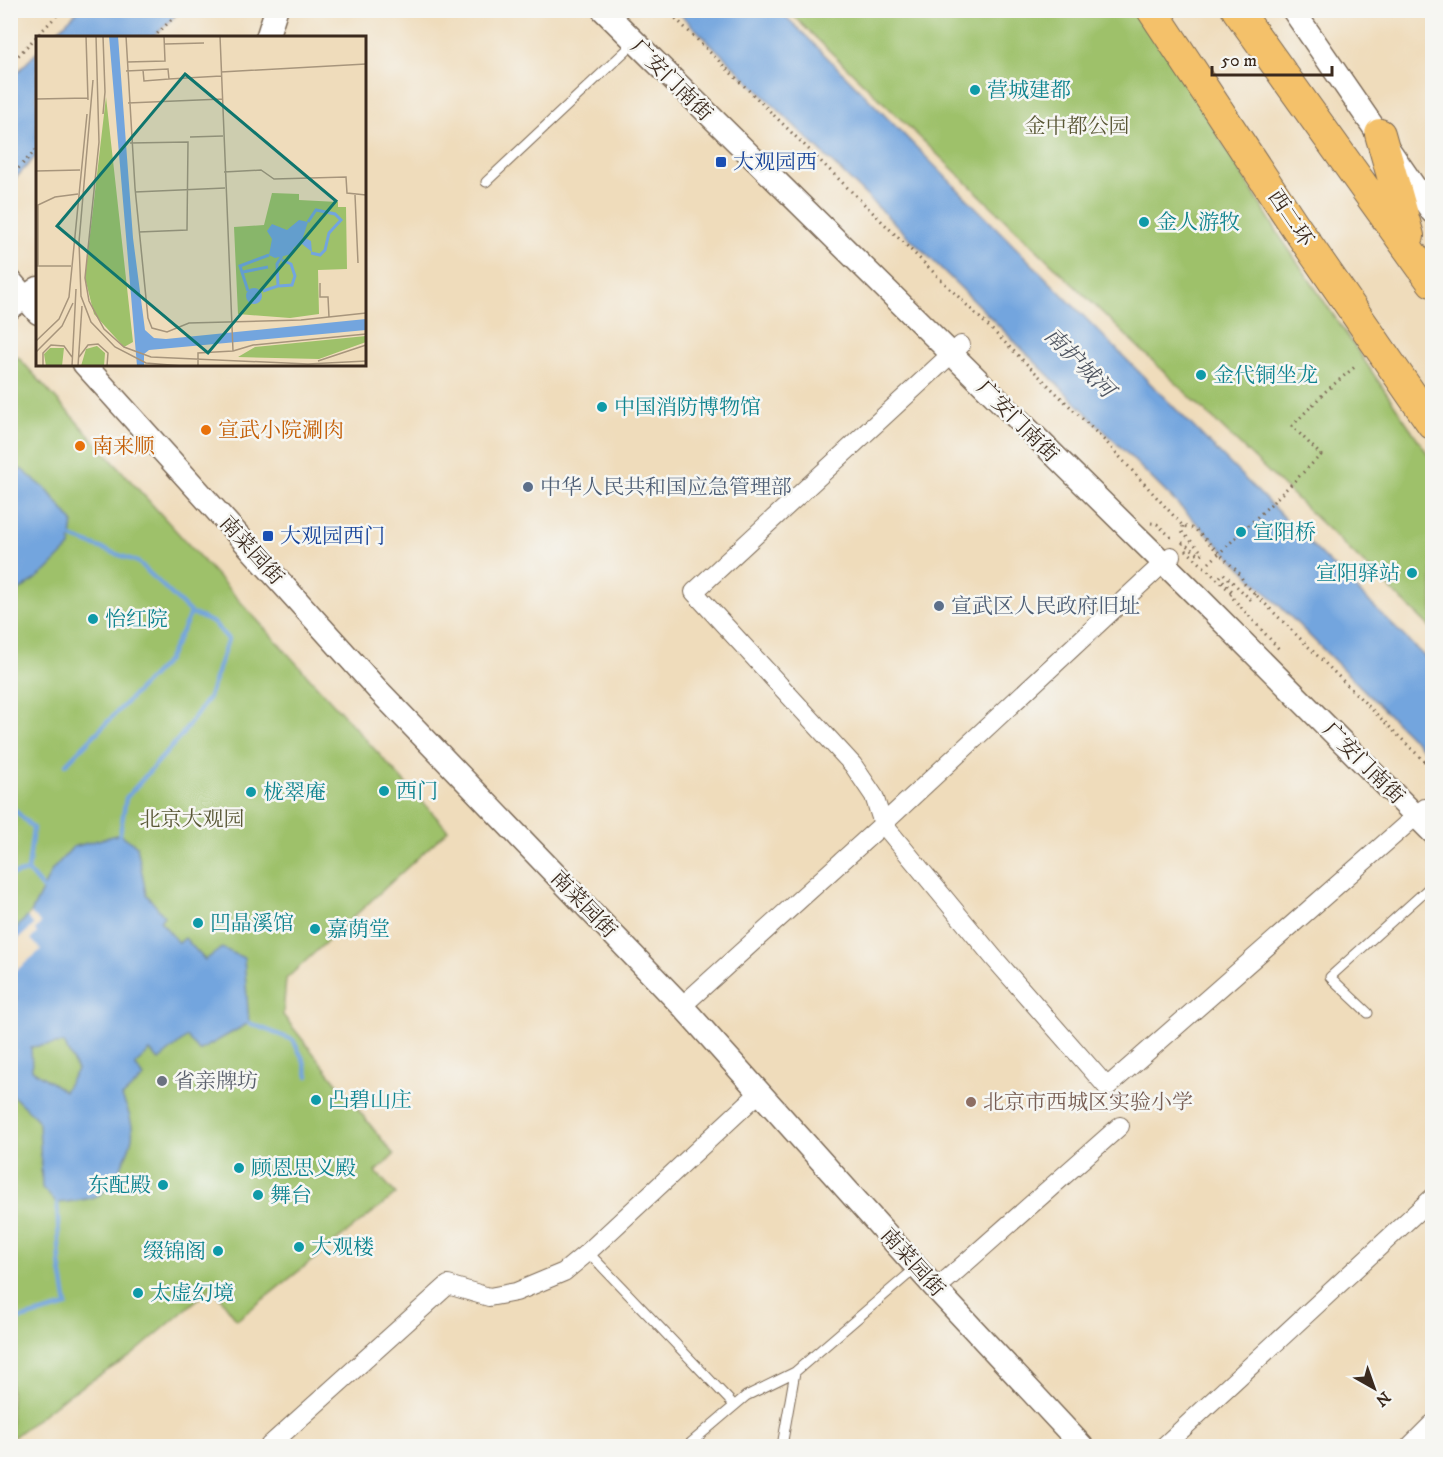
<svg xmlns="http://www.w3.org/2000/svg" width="1443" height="1457" viewBox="0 0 1443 1457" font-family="'IM FELL DW Pica','Noto Serif SC',serif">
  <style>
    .green { fill: #9ec16a; stroke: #6c7644; stroke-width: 1.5 }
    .water { fill: #73a5de; stroke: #57687e; stroke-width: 1.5; fill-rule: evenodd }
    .pier { fill: #efdcbb }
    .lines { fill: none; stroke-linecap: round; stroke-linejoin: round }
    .stream { stroke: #73a5de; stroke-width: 4.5 }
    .service-casing { stroke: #7a6855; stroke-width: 11 }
    .minor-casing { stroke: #7a6855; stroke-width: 20 }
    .tertiary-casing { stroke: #7a6855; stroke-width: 25 }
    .trunk-casing { stroke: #7a6855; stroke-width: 32 }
    .path { stroke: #7a6855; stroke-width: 3; stroke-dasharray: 1.5 4.5; stroke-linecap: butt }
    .service { stroke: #fff; stroke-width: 9 }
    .minor { stroke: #fff; stroke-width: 18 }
    .tertiary { stroke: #fff; stroke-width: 22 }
    .trunk { stroke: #f4c16a; stroke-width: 30 }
    .path-bridge { stroke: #7a6855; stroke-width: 3; stroke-dasharray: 1.5 4.5; stroke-linecap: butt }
    .culture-dot { fill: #0f9aa8; stroke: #f6f6f2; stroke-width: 2 }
    .transit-dot { fill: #1a4fb4; stroke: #f6f6f2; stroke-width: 2 }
    .food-dot { fill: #e8710a; stroke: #f6f6f2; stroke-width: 2 }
    .service-dot { fill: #5c6f8a; stroke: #f6f6f2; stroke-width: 2 }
    .worship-dot { fill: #6b7280; stroke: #f6f6f2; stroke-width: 2 }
    .education-dot { fill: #8d6e63; stroke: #f6f6f2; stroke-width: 2 }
    .labels { text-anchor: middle; stroke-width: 5; stroke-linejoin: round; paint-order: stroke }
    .street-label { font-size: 21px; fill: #3b2a1e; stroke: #f6f6f2 }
    .culture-label { font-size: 21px; fill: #0d838f; stroke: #f6f6f2; text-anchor: start }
    .park-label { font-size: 21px; fill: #595735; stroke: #f6f6f2 }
    .transit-label { font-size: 21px; fill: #164399; stroke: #f6f6f2; text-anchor: start }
    .food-label { font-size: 21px; fill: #c56008; stroke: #f6f6f2; text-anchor: start }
    .service-label { font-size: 21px; fill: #4e5e75; stroke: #f6f6f2; text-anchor: start }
    .worship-label { font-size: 21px; fill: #5b616d; stroke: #f6f6f2; text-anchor: start }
    .education-label { font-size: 21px; fill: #785e54; stroke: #f6f6f2; text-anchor: start }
    .water-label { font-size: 22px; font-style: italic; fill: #4f5561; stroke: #f6f6f2 }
    .inset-river { fill: none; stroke: #73a5de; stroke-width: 3 }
    .inset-road { fill: none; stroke: #a7957c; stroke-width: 1.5 }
    .view { fill: #0f766e; fill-opacity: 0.15; stroke: #0f766e; stroke-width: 3 }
    .inset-edge { fill: none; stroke: #3b2a1e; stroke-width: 3 }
  </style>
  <rect width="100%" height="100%" fill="#f6f6f2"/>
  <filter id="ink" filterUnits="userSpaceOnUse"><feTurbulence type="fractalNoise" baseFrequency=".0167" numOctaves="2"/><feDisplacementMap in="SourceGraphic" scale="12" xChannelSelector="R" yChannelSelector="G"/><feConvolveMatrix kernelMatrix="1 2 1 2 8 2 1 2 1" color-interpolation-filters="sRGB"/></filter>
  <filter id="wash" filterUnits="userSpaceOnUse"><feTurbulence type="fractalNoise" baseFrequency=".008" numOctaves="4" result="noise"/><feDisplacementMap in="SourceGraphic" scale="24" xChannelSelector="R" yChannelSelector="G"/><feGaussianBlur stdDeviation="1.35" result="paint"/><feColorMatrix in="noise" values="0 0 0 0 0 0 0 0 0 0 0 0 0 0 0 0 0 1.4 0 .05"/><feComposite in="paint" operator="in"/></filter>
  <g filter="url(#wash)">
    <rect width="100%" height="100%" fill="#efdcbb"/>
    <path class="green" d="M788 11H1142L1281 238 1432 460V629Z
      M18 357 448 830 286 979 283 1015 394 1155 376 1172 396 1194 237 1320 212 1287 131 1356 65 1397 11 1439 10 363Z"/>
    <path class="water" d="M78 11V10L180 11 153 37H51Z
      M677 11H780L807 37 1250 484 1432 664V758L964 291Z
      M37 52V155L11 183V79Z
      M21 469 47 490 73 522 70 547 46 571 11 597V474Z
      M120 834 137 846 146 894 164 916 160 921 179 943 185 938 205 960 222 948 244 958 249 1023 199 1051 187 1037 159 1060 150 1051 135 1065 144 1077 122 1097C128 1109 134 1124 132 1138 129 1153 113 1188 99 1195 87 1201 70 1201 57 1203L42 1188 39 1124 37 1119 11 1094 10 1024 16 998 11 988V933L31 913 52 870 73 847ZM64 1043 77 1070 64 1091 32 1070 31 1047Z"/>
    <path class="pier" d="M31 913 41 923 35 930 37 933 31 939 41 950 12 974 10 972 11 939 14 943 34 925 27 917Z"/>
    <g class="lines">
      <path class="stream" d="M71 537 138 562 191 613 214 623 228 639 209 697 181 736 126 798 120 834
        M66 764 167 661 191 613
        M10 805 33 828 28 871 43 889
        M10 875 28 871
        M249 1023 293 1040 304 1061 308 1076
        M10 1324 16 1320 67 1306 60 1263 57 1203"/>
    </g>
  </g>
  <g filter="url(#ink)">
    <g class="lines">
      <defs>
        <path id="service" d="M486 182 634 43
          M1368 1013 1330 977 1432 885
          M588 1252 734 1405
          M687 1446 746 1396 795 1372
          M782 1446 795 1372 917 1267"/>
        <path id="minor" d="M961 345 694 592 853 765 874 796 883 824 993 957 1107 1087 1425 808
          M682 1006 883 824 1171 556
          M936 1289 1120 1126
          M269 1446 448 1285 489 1297 516 1292 564 1272 588 1252 760 1092
          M1164 1446 1432 1198
          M1410 1446 1432 1424"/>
        <path id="tertiary" d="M603 10 1186 585 1432 832
          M1293 10 1432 212
          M267 38 276 10
          M10 280 38 313
          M10 308 38 288
          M84 364 378 690 682 1006 936 1289 1082 1446"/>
        <path id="trunk" d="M1152 10 1297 229 1432 424
          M1237 10 1432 282
          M1380 134 1409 236"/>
      </defs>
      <use href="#service" class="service-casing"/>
      <use href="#minor" class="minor-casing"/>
      <use href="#tertiary" class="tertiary-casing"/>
      <use href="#trunk" class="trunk-casing"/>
      <path class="path" d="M667 10 1107 443 1183 526 1195 529 1239 573 1245 584 1432 769
        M153 38 181 10
        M10 64 62 10
        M10 177 38 148
        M1273 502 1321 455 1292 426 1326 391 1357 365
        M1151 523 1157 524 1174 540
        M1182 544 1183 543 1200 555 1203 553 1182 532 1183 526
        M1186 550 1231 592
        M1255 594 1250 599 1223 573 1220 577 1233 592 1230 595 1279 649"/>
      <use href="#service" class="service"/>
      <use href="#minor" class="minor"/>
      <use href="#tertiary" class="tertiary"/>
      <use href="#trunk" class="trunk"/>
      <path class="path-bridge" d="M1209 563 1273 502"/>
    </g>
  </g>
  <g class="culture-dot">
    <circle cx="975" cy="90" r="6"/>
    <circle cx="1144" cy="222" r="6"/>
    <circle cx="1201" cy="375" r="6"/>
    <circle cx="602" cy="407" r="6"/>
    <circle cx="1241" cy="532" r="6"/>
    <circle cx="1412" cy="573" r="6"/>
    <circle cx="93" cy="619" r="6"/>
    <circle cx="384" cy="791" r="6"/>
    <circle cx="251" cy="792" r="6"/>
    <circle cx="198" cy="923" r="6"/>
    <circle cx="315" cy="929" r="6"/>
    <circle cx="316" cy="1100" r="6"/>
    <circle cx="239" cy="1168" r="6"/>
    <circle cx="163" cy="1185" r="6"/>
    <circle cx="258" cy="1195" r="6"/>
    <circle cx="299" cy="1247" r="6"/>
    <circle cx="218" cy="1251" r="6"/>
    <circle cx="138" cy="1293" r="6"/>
  </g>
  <g class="transit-dot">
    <rect x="715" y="156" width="12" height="12" rx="3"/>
    <rect x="262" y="530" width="12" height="12" rx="3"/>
  </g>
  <g class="food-dot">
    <circle cx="206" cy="430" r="6"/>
    <circle cx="80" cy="446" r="6"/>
  </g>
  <g class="service-dot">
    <circle cx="528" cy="487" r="6"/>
    <circle cx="939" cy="606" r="6"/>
  </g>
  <circle class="worship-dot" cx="162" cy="1081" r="6"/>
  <circle class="education-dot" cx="971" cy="1102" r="6"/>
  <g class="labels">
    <g class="street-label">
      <text transform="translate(672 80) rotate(45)" y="7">广安门南街</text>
      <text transform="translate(1291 218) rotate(56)" y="7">西二环</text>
      <text transform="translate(1018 421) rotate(45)" y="7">广安门南街</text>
      <text transform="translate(252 550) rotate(48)" y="7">南菜园街</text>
      <text transform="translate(1364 763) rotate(45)" y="7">广安门南街</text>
      <text transform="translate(584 904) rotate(46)" y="7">南菜园街</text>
      <text transform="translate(913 1262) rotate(48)" y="7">南菜园街</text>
    </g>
    <g class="culture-label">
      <text x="987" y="97">营城建都</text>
      <text x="1156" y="229">金人游牧</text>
      <text x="1213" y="382">金代铜坐龙</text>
      <text x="614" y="414">中国消防博物馆</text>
      <text x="1253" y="539">宣阳桥</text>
      <text x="1400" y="580" text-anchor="end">宣阳驿站</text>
      <text x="105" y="626">怡红院</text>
      <text x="396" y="798">西门</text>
      <text x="263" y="799">栊翠庵</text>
      <text x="210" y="930">凹晶溪馆</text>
      <text x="327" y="936">嘉荫堂</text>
      <text x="328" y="1107">凸碧山庄</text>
      <text x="251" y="1175">顾恩思义殿</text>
      <text x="151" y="1192" text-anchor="end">东配殿</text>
      <text x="270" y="1202">舞台</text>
      <text x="311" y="1254">大观楼</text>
      <text x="206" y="1258" text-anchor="end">缀锦阁</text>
      <text x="150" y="1300">太虚幻境</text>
    </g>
    <g class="park-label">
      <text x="1077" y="133">金中都公园</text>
      <text x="192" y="826">北京大观园</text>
    </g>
    <g class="transit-label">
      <text x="733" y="169">大观园西</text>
      <text x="280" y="543">大观园西门</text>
    </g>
    <g class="food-label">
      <text x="218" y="437">宣武小院涮肉</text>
      <text x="92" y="453">南来顺</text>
    </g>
    <g class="service-label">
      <text x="540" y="494">中华人民共和国应急管理部</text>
      <text x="951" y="613">宣武区人民政府旧址</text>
    </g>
    <g class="worship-label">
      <text x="174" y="1088">省亲牌坊</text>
    </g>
    <g class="education-label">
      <text x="983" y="1109">北京市西城区实验小学</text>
    </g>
    <g class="water-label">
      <text transform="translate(1080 362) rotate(45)" y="8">南护城河</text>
    </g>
  </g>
  <g transform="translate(36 36)">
    <rect width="330" height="330" fill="#efdcbb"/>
    <path d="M70 61 97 306 88 311 58 278 49 242ZM236 157 263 158V164L302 166V171H310L311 233 282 234 283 278 254 282 202 278 198 191 228 189ZM330 300V306L283 323 202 321 219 311ZM61 310 69 317 68 330H45L50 313ZM14 312H28L26 330H10L8 318Z" fill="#9ec16a"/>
    <path d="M73 0H82L97 202 109 294 118 302 130 303 330 283V294L113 314 108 318V330H101ZM263 184 272 186 267 201 275 205 276 216 266 208 258 211 256 218 239 222 233 219 236 203 231 195 236 188 251 194ZM210 260a8 8 0 1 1 16 0a8 8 0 1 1-16 0Z" fill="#73a5de"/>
    <path class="inset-river" d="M272 186 280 174 299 178 305 184 293 197 289 214 284 219 275 217M207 236 232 231M243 250 256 249 259 240 255 228 246 224M212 255 204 230 233 219M227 255 242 250 241 228 246 220"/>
    <path class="inset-road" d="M50 0 52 64M60 0 63 106 49 242 53 265 68 293 88 311 115 321 272 328 330 325M67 0 69 56M90 0 99 152 112 282 116 292 131 296 153 287 265 284 330 277M184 0 197 315M129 8 168 7M91 26 129 25 128 0M107 34 108 45 133 43M90 35 132 33 133 43 185 40M185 36 330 28M57 44 43 206 45 260 55 286 79 311 110 327 146 330M0 63 52 62M92 67 186 63M67 78 69 56M154 101 187 100M94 107 152 106 151 194 103 196M0 135 44 134M188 136 225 134 238 143 310 141 311 157 330 159M99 156 189 152M319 159 322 227M0 230H35M2 230V169L19 161 42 158M284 247V261H292L293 281M0 305 23 283 33 261 51 78M197 315 217 309 330 298M0 316 26 290 37 267M43 321 52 309 62 308 72 317 71 330M282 325 330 309M7 330V317L15 309 28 310 36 321M36 330 40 253M42 330 46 270M162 330V317L197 315"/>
    <path class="view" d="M149 38 300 165 172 317 21 190Z"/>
    <rect width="330" height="330" class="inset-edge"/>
  </g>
  <rect width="1443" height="1457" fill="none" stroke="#f6f6f2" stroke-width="36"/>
  <g transform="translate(1374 1388) rotate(140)" stroke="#f6f6f2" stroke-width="4.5" paint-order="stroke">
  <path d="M0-4.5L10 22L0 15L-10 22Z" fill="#3b2a1e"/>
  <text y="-9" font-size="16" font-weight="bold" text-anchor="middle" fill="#3b2a1e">N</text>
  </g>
  <path d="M1212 66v9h120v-9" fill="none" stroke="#3b2a1e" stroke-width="3"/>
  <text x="1221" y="66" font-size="18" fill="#3b2a1e" stroke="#f6f6f2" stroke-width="4.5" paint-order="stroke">50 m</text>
</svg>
